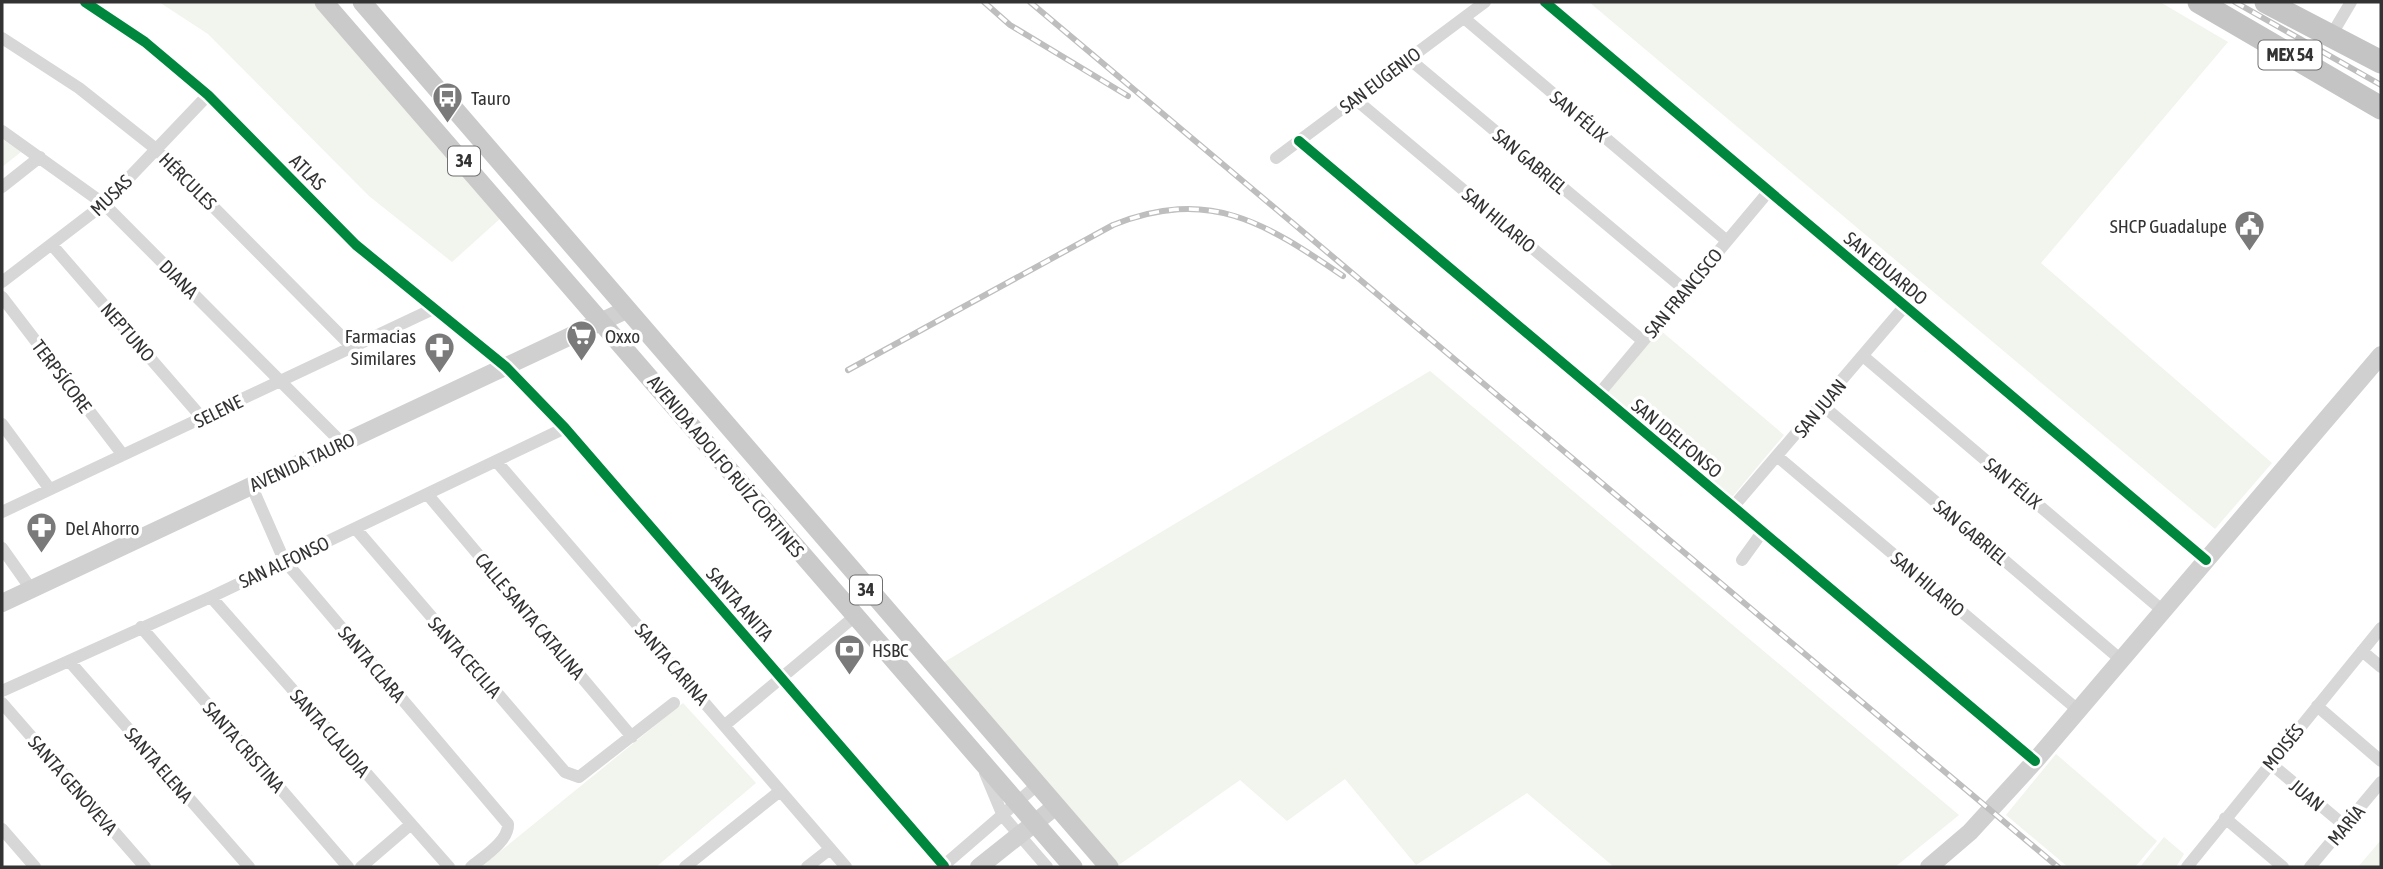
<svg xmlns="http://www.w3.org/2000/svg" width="2383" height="869" viewBox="0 0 2383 869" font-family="'Asap Condensed',sans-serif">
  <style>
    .green { fill: #f1f5ed }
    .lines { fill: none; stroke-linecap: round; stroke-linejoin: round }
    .street { stroke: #d7d7d7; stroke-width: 12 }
    .secondary { stroke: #d0d0d0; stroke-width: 18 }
    .primary { stroke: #cacaca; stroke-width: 19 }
    .highway { stroke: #c4c4c4; stroke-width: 23 }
    .rail-casing { stroke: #bebebe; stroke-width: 6 }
    .rail { stroke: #fff; stroke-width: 3.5; stroke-dasharray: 10; stroke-linecap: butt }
    .cycleway-casing { stroke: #fff; stroke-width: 15 }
    .cycleway { stroke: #00873e; stroke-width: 10 }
    .labels { text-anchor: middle; stroke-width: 7; stroke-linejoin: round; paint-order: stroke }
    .shield { fill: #fff; stroke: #707070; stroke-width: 2 }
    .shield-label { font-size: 18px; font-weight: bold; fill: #333 }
    .street-label { font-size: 19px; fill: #333; stroke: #fff }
    .poi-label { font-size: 19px; fill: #333; stroke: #fff; text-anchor: start }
  </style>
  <rect width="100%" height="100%" fill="#fff"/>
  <path class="green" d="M159 2H315L502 217 452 262 369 196 208 34Z
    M1589 2H2160L2228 42 2041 263 2272 463 2215 529Z
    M2 139 21 152 2 167Z
    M1660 330 1784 435 1733 496 1727 497 1609 398 1608 390Z
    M1430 371 1959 815 1895 867H1614L1527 793 1416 865 1345 779 1287 821 1240 780 1116 867 941 664Z
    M683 703 756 783 656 867H481Z
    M2056 754 2157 841 2135 867H2068L2006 815Z
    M2164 837 2184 854 2176 867H2140Z
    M2381 840V867H2358Z"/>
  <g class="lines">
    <path class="street" d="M85 2 145 42 208 95 356 245 506 367 565 428 944 866
      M1545 2 2206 560
      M1464 18 1727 241
      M2332 34 2351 2
      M2 38 79 88 156 149 353 348
      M1408 58 1685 290
      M1355 99 1643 341
      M2 131 104 204 342 443
      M1299 141 2035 761
      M1276 158 1485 2
      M2 187 40 157
      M52 245 203 419
      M2 282 104 204 208 95
      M2 297 123 455
      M1863 356 2162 610
      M1598 395 1769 191
      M1822 405 2120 659
      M2 424 49 488
      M1778 457 2078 710
      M497 462 846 867
      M252 487 284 560 508 824C509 841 483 857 471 867
      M428 495 632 737
      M1733 507 1904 307
      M2 512 433 309
      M356 529 565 772 579 777 674 703
      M2 548 31 589
      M1742 560 1763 531
      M211 597 449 867
      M141 627 348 867
      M2362 651 2381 667
      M70 662 249 867
      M2 691 211 597 565 428
      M2 703 145 867
      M2317 706 2381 761
      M725 725 854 617
      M2270 763 2345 826
      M985 773 1003 816 1047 867
      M2225 818 2283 867
      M2 829 35 867
      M361 867 410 825
      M685 867 780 791
      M807 867 830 849
      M942 867 1037 785
      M2187 867 2381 628
      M2310 867 2381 782"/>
    <path class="secondary" d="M2 603 626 310
      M979 867 1056 806
      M1929 867 1970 832 2035 761 2381 355"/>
    <path class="primary" d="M324 2 1073 867
      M362 2 1109 867"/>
    <path class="highway" d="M2199 2 2381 108
      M2266 2 2381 62"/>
    <defs>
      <path id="rail" d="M984 2 1010 25 1128 96
        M1030 2 2058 867
        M2235 2 2381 85
        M848 370 1113 225C1209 187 1264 222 1343 276"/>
    </defs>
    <use href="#rail" class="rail-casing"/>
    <use href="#rail" class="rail"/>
    <defs>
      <path id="cycleway" d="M85 2 145 42 208 95 356 245 506 367 565 428 944 866
        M1545 2 2206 560
        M1299 141 2035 761"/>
    </defs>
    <use href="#cycleway" class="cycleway-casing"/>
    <use href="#cycleway" class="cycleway"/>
  </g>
  <defs>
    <symbol id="bus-pin" viewBox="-11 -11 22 30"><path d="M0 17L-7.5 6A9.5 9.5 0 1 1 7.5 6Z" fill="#7a7a7a" stroke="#fff"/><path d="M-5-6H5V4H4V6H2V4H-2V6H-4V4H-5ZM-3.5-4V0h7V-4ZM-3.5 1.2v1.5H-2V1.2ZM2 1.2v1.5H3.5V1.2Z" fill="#fff"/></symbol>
    <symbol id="civic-pin" viewBox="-11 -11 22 30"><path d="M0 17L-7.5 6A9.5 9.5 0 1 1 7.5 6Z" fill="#7a7a7a" stroke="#fff"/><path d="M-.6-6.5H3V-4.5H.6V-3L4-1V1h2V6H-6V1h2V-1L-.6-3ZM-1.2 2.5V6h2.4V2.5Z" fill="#fff"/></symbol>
    <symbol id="supermarket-pin" viewBox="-11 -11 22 30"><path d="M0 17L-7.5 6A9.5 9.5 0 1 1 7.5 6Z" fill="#7a7a7a" stroke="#fff"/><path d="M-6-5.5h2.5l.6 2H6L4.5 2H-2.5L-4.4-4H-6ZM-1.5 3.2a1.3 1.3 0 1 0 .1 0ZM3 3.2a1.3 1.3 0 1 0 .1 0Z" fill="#fff"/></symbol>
    <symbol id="pharmacy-pin" viewBox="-11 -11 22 30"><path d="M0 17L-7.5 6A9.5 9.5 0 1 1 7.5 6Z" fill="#7a7a7a" stroke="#fff"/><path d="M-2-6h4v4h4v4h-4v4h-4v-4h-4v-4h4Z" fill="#fff"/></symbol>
    <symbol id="bank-pin" viewBox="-11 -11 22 30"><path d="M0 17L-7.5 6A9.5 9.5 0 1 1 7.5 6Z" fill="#7a7a7a" stroke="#fff"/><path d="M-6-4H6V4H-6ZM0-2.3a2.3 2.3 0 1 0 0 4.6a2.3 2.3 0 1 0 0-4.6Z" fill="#fff"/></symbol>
  </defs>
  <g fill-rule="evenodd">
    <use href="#bus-pin" x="430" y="80" width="35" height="47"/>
    <use href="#civic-pin" x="2232" y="208" width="35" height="47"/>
    <use href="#supermarket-pin" x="564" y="318" width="35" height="47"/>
    <use href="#pharmacy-pin" x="422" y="330" width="35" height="47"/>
    <use href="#pharmacy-pin" x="24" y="510" width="35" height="47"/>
    <use href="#bank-pin" x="832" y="632" width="35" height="47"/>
  </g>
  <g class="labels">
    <g class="shield">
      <rect x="2258.5" y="40.5" width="63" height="29" rx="5"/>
      <rect x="448" y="146.5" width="32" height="29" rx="5"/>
      <rect x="850" y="575.5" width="32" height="29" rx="5"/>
    </g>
    <g class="shield-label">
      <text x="2290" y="61">MEX 54</text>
      <text x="464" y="167">34</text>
      <text x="866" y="596">34</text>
    </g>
    <g class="street-label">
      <text transform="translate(1380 80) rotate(-37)" y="7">SAN EUGENIO</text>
      <text transform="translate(1579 116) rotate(40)" y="7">SAN FÉLIX</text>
      <text transform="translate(1530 161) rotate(40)" y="7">SAN GABRIEL</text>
      <text transform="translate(308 172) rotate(45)" y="7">ATLAS</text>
      <text transform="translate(188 181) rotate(45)" y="7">HÉRCULES</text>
      <text transform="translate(111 195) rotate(-44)" y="7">MUSAS</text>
      <text transform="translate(1499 220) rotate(40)" y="7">SAN HILARIO</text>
      <text transform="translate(1886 268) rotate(40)" y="7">SAN EDUARDO</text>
      <text transform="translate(179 279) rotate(45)" y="7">DIANA</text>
      <text transform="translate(1683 293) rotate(-50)" y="7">SAN FRANCISCO</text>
      <text transform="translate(128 332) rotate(49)" y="7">NEPTUNO</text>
      <text transform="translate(62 376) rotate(53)" y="7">TERPSÍCORE</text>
      <text transform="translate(1820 408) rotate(-50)" y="7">SAN JUAN</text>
      <text transform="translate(218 411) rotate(-26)" y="7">SELENE</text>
      <text transform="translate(1677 438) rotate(40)" y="7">SAN IDELFONSO</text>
      <text transform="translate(302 462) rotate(-25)" y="7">AVENIDA TAURO</text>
      <text transform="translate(726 466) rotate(50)" y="7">AVENIDA ADOLFO RUÍZ CORTINES</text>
      <text transform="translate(2013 483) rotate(40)" y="7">SAN FÉLIX</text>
      <text transform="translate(1971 532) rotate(40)" y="7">SAN GABRIEL</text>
      <text transform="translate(284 562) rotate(-25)" y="7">SAN ALFONSO</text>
      <text transform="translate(1928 584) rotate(40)" y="7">SAN HILARIO</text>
      <text transform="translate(740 604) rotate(49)" y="7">SANTA ANITA</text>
      <text transform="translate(530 616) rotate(50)" y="7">CALLE SANTA CATALINA</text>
      <text transform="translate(465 657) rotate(49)" y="7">SANTA CECILIA</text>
      <text transform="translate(372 664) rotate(50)" y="7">SANTA CLARA</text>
      <text transform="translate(672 664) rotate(49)" y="7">SANTA CARINA</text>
      <text transform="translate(330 733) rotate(49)" y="7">SANTA CLAUDIA</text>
      <text transform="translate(244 747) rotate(49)" y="7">SANTA CRISTINA</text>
      <text transform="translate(2283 747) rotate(-51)" y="7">MOISÉS</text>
      <text transform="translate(159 765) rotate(49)" y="7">SANTA ELENA</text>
      <text transform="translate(73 785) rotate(49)" y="7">SANTA GENOVEVA</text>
      <text transform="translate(2307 795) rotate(40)" y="7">JUAN</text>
      <text transform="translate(2346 825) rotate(-50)" y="7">MARÍA</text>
    </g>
    <g class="poi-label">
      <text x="471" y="105">Tauro</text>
      <text x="2227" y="233" text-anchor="end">SHCP Guadalupe</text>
      <text x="416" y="343" text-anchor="end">Farmacias<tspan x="416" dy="22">Similares</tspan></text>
      <text x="605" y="343">Oxxo</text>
      <text x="65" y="535">Del Ahorro</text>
      <text x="872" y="657">HSBC</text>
    </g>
  </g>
  <rect width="2383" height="869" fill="none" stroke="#333333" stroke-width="7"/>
</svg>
